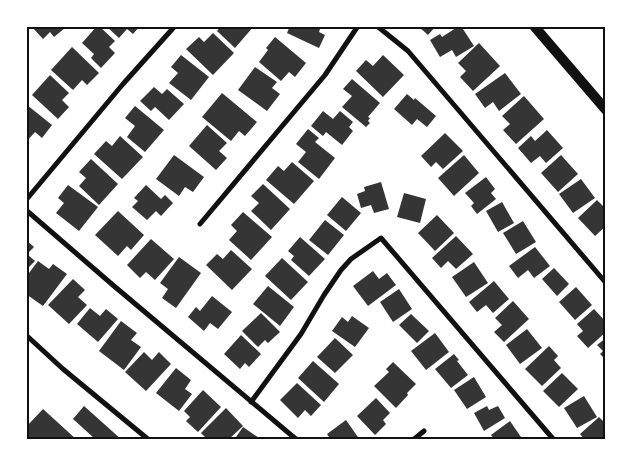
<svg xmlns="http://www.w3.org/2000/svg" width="632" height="466" viewBox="0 0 632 466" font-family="'Public Sans',sans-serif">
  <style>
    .building { fill: #353535 }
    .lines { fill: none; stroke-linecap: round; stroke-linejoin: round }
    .minor { stroke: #111; stroke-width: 5 }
    .secondary { stroke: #111; stroke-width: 10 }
    .neatline { fill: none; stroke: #111; stroke-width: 2 }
  </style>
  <rect width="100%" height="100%" fill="#fff"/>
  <path class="building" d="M31 26H64L65 28 54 37 50 32 43 39Z
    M97 26H99L115 41 109 47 115 53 101 68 91 58 94 54 82 43Z
    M106 26H140L133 34 127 29 119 38Z
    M221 26H254L235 48 217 31Z
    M290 26H321L319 32 325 35 319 48 287 33Z
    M418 26H436L428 35Z
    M459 26H461L474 46 456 57 452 50 440 57 430 40 440 34 442 37Z
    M213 33 234 53 213 75 186 49 199 37 204 42Z
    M275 37 306 63 295 77 289 72 281 81 259 62 268 50 266 48Z
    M479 43 500 66 473 91 460 77 466 71 458 63Z
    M72 47 99 73 87 85 82 80 73 90 51 70Z
    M181 55 209 77 191 100 169 83 178 73 171 67Z
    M383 55 404 75 383 97 356 71 366 60 373 66Z
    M255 67 277 82 272 88 280 94 267 111 238 90Z
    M505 73 521 94 499 111 493 102 485 108 475 94Z
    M50 75 69 93 62 100 69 107 58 119 32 95Z
    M352 79 380 103 368 117 370 118 368 121 370 123 366 127 342 107 352 96 343 89Z
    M154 87 162 94 167 89 184 104 169 120 155 107 151 111 140 101Z
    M222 93 257 122 245 136 239 131 231 141 202 117Z
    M407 94 414 100 415 98 436 116 427 127 417 119 412 125 394 109Z
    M524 96 544 119 516 144 503 130 510 124 502 116Z
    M27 105 52 125 42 138 35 132 26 142Z
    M135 106 164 130 145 152 127 137 135 126 125 118Z
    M323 111 333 119 340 111 353 122 349 127 353 131 342 145 326 132 323 136 311 126Z
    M207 125 227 143 219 151 227 158 216 170 189 146Z
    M308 129 319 138 315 142 335 158 319 179 298 162 306 152 296 144Z
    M547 130 563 148 546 163 540 156 531 163 518 148 531 136 535 141Z
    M445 133 463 151 443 169 436 162 431 167 421 156Z
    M120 136 143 157 122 179 94 154 106 141 112 146Z
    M174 155 204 177 193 192 185 187 179 196 156 179Z
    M464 155 479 173 454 196 438 178Z
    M561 155 578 174 558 192 541 173Z
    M91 159 118 184 99 205 79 186 86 178 79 172Z
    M292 162 314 181 294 204 266 180 278 166 284 171Z
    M486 177 495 189 491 193 496 199 477 214 471 206 474 203 465 193Z
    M581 179 595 198 573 213 559 194Z
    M381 182 389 209 374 213 371 205 361 208 357 194 365 191 364 187Z
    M263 184 290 209 271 230 251 211 259 203 251 196Z
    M68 185 98 207 79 231 56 213 64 203 58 198Z
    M146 185 161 199 165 195 173 203 161 216 156 211 147 220 132 207 138 201 134 198Z
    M404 193 426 199 420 223 397 217Z
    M342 197 361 213 346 231 327 215Z
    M597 200 606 209V226L595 236 578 218Z
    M502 202 514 223 498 232 486 211Z
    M118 211 144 235 131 250 127 246 118 256 95 235Z
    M243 212 272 237 251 260 229 240 237 231 231 225Z
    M437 215 454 233 435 251 418 233Z
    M325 220 344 235 328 255 309 240Z
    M523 221 536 242 516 254 503 233Z
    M456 236 473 254 456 269 448 261 441 268 432 258Z
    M300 237 325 259 309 276 291 260 294 256 288 251Z
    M151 239 174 259 155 280 146 272 140 278 127 265Z
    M26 240 34 247 27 254 35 261 26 270Z
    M535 247 550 266 534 278 528 270 518 278 509 266Z
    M231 250 252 269 232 290 206 265 217 254 223 259Z
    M179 257 201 273 176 308 162 298 168 289 160 283Z
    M282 258 308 282 291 300 265 276Z
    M38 261 49 269 53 264 67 274 43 306 26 294V277Z
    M474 262 488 283 466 297 452 277Z
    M554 268 569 284 557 296 542 279Z
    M373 271 379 279 387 273 396 285 368 306 353 286Z
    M73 279 85 290 78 297 87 305 69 324 48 305Z
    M494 281 509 299 493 313 486 305 477 312 469 302Z
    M268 286 294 307 280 326 253 304Z
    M576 287 592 305 575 320 559 302Z
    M399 289 412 309 393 322 380 302Z
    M212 296 232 312 218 329 210 323 204 331 188 317 196 307 200 311Z
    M513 301 529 319 504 342 494 332 502 325 495 318Z
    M90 308 100 316 106 309 118 319 98 342 77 324Z
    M594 309 606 322V332L588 348 577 336 583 331 577 324Z
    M261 313 280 332 268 343 265 340 258 347 242 331Z
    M411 314 429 331 417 343 399 325Z
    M352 316 369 328 355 347 332 331 342 317 348 322Z
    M121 321 137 333 131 340 141 347 124 370 99 351Z
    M527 329 542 348 520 364 506 345Z
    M435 333 449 352 426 370 411 351Z
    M241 335 261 354 249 367 245 363 240 369 224 354Z
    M335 338 353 355 335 373 317 357Z
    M606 338V360L600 354 603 351 597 345Z
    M549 346 558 356 554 360 561 368 542 386 525 369Z
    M144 352 152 360 159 352 171 364 146 391 125 372Z
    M454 354 459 360 457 361 468 375 451 388 435 369Z
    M313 361 339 384 324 402 298 378Z
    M393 362 416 384 407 393 408 395 396 408 374 386 389 372 386 369Z
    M176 368 191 380 185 389 192 394 179 411 156 393Z
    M562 373 578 389 559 407 543 391Z
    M474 377 486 397 467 409 454 390Z
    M297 383 321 405 311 416 305 410 298 418 280 400Z
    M203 390 221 407 198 432 186 421 190 417 184 411Z
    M584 396 597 417 577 428 564 408Z
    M376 398 390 413 383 420 386 424 375 435 357 416Z
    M84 406 122 440H93L94 438 73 419Z
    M487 406 489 410 498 406 505 418 484 431 474 413Z
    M226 408 243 426 228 440H218L216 438 208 440 201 433Z
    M43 409 77 440H26V427Z
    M599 417 606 424V440H585L580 434Z
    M346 420 360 440H331L327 434Z
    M510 421 523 440H495L491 435Z
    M243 427 262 440H234Z"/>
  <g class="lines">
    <path class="minor" d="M377 26 408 51 606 283
      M26 200 123 84 175 26
      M26 210 114 286 297 440
      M200 224 325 75 358 26
      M26 335 63 369 149 440
      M251 402 301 334 324 295 341 270 351 259 381 238 554 440
      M413 440 424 431"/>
    <path class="secondary" d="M534 26 606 110"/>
  </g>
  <rect width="632" height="466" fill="none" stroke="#ffffff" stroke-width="55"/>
  <rect x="28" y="28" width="576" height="410" class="neatline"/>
</svg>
